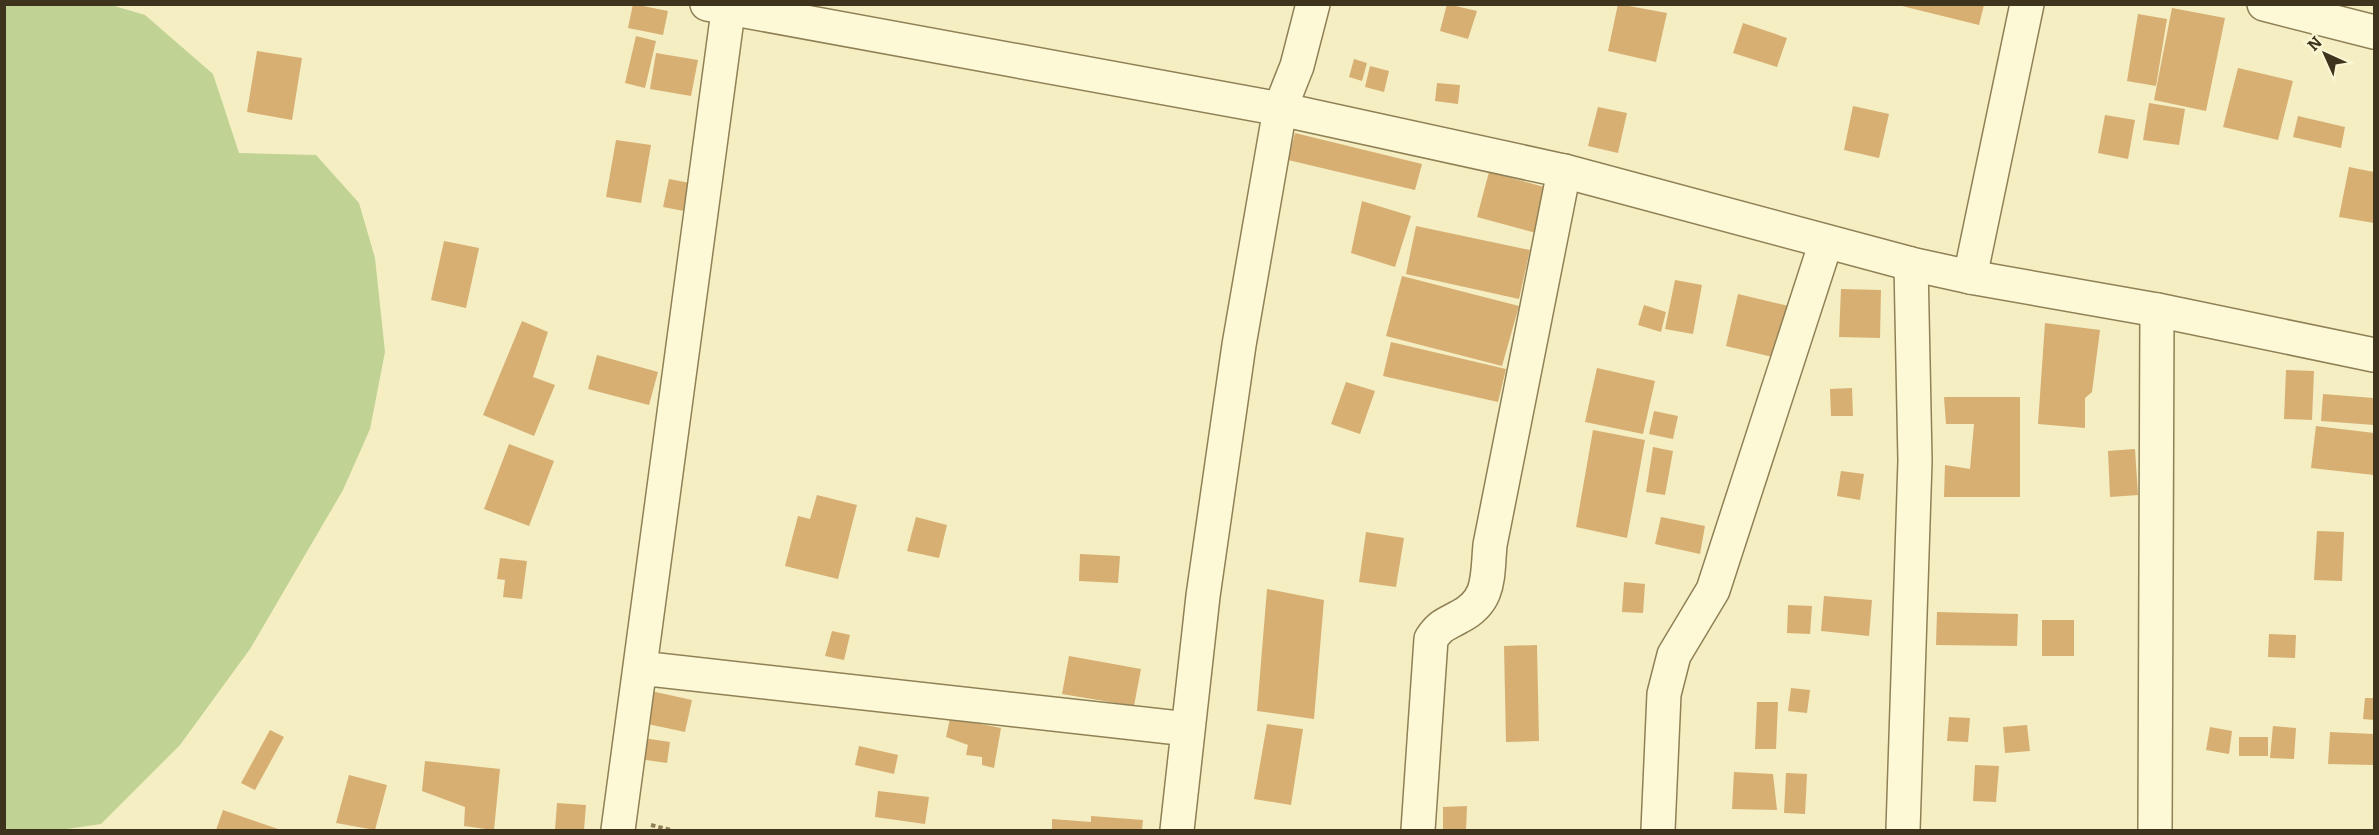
<svg xmlns="http://www.w3.org/2000/svg" width="2379" height="835" viewBox="0 0 2379 835" font-family="Bitter,serif">
  <style>
    .green { fill: #c0d394 }
    .building { fill: #d7af73 }
    .lines { fill: none; stroke-linecap: round; stroke-linejoin: round }
    .minor-casing { stroke: #908056; stroke-width: 36 }
    .tertiary-casing { stroke: #908056; stroke-width: 36 }
    .path { stroke: #908056; stroke-width: 4; stroke-dasharray: 4.5 3; stroke-linecap: butt }
    .minor { stroke: #fdf9d7; stroke-width: 33 }
    .tertiary { stroke: #fdf9d7; stroke-width: 33 }
  </style>
  <rect width="100%" height="100%" fill="#f4eec2"/>
  <path class="green" d="M5 4 111 5 145 15 213 74 239 153 316 155 359 203 375 258 385 352 370 429 343 490 250 649 180 745 101 824 60 830H5Z"/>
  <path class="building" d="M633 4 668 11 663 35 628 28Z
    M1447 4 1477 11 1468 39 1440 31Z
    M1618 4 1667 13 1656 62 1608 51Z
    M1898 5H1984L1979 25Z
    M2172 8 2225 18 2206 111 2154 100Z
    M2138 14 2167 19 2156 86 2127 81Z
    M1743 23 1787 38 1777 67 1733 53Z
    M636 36 656 41 645 88 625 83Z
    M257 51 302 58 292 120 247 112Z
    M656 53 698 60 691 96 650 89Z
    M1354 59 1367 63 1362 81 1349 77Z
    M1370 66 1389 71 1384 92 1365 87Z
    M2238 68 2293 81 2278 140 2223 127Z
    M1437 83 1460 85 1458 104 1435 101Z
    M2149 103 2185 109 2179 145 2143 140Z
    M1853 106 1889 114 1879 158 1844 150Z
    M1598 107 1627 113 1618 153 1588 146Z
    M2105 115 2135 120 2128 159 2098 153Z
    M2298 116 2345 127 2341 148 2293 137Z
    M1295 133 1422 164 1415 190 1288 160Z
    M616 140 651 145 641 203 606 197Z
    M2349 167 2374 172V223L2339 217Z
    M1489 172 1548 188 1536 233 1477 217Z
    M669 179 690 183 684 211 663 207Z
    M1362 201 1411 216 1395 267 1351 253Z
    M1416 226 1530 250 1519 299 1406 274Z
    M444 241 479 248 466 308 431 300Z
    M1402 276 1519 306 1502 366 1386 336Z
    M1675 280 1702 285 1693 334 1665 329Z
    M1841 289 1881 290 1880 338 1839 337Z
    M1738 294 1793 307 1781 359 1726 346Z
    M1644 305 1666 312 1661 332 1638 325Z
    M522 321 548 332 533 377 555 385 534 436 483 415Z
    M2045 323 2100 330 2092 392 2085 398V428L2038 424Z
    M1391 342 1506 369 1498 402 1383 376Z
    M597 355 658 372 649 405 588 389Z
    M1597 368 1655 381 1643 434 1585 422Z
    M2286 370 2314 371 2312 420 2284 419Z
    M1346 382 1375 391 1360 434 1331 424Z
    M1852 388 1853 416H1831L1830 389Z
    M2323 394 2374 398V425L2321 421Z
    M1944 397H2020V497H1944L1945 465 1970 469 1974 424H1946Z
    M1654 411 1678 416 1673 439 1649 434Z
    M2316 426 2374 433V475L2311 468Z
    M1593 430 1645 440 1627 538 1576 527Z
    M509 444 554 461 529 526 484 509Z
    M1653 447 1673 451 1665 495 1646 492Z
    M2135 449 2138 495 2110 497 2108 451Z
    M1841 471 1864 474 1860 500 1837 496Z
    M817 495 857 505 838 579 785 566 798 516 810 519Z
    M916 517 947 525 939 558 907 551Z
    M1661 517 1705 526 1700 554 1655 544Z
    M2317 531 2344 532 2342 581 2314 580Z
    M1366 532 1404 538 1396 587 1359 582Z
    M1080 554 1120 556 1118 583 1079 581Z
    M500 558 527 561 522 599 503 597 505 580 497 579Z
    M1624 582 1645 584 1643 613 1622 612Z
    M1267 589 1324 600 1314 719 1257 711Z
    M1824 596 1872 600 1869 636 1821 631Z
    M1788 605 1812 606 1810 634 1787 633Z
    M1937 612 2018 614 2017 646 1936 645Z
    M2042 620H2074V656H2042Z
    M832 631 850 635 844 660 825 656Z
    M2269 634 2296 635 2295 658 2268 657Z
    M1537 645 1539 741 1506 742 1504 646Z
    M1069 656 1141 669 1134 706 1062 694Z
    M1791 688 1810 690 1807 713 1788 711Z
    M651 691 692 700 685 732 643 723Z
    M2365 698H2374V720L2363 719Z
    M1757 702H1778L1776 749H1755Z
    M1949 717 1970 718 1968 742 1947 741Z
    M950 718 1001 728 994 768 982 765V757L966 755 968 745 946 737Z
    M1267 724 1303 729 1291 805 1254 799Z
    M2027 725 2030 751 2005 753 2003 727Z
    M2273 726 2296 728 2294 759 2270 758Z
    M2210 727 2232 731 2229 754 2206 750Z
    M270 730 284 737 255 790 241 783Z
    M2330 732 2374 734V765L2328 764Z
    M2239 737H2268V756H2239Z
    M643 738 670 742 667 763 639 759Z
    M859 746 898 755 894 774 855 765Z
    M425 761 500 769 494 830 464 826 465 807 422 791Z
    M1975 765 1999 766 1996 802 1973 801Z
    M1734 772 1773 774 1777 810 1732 809Z
    M1786 773 1807 774 1805 814 1784 813Z
    M349 775 387 785 375 830 336 823Z
    M878 791 929 797 925 824 875 817Z
    M557 803 586 805 584 830H555Z
    M1467 806 1466 830H1443V807Z
    M223 810 281 830H216Z
    M1091 816 1143 820 1142 830H1052V819L1091 822Z"/>
  <g class="lines">
    <defs>
      <path id="minor" d="M2264 4 2374 32
        M1970 277 2027 4
        M640 668 1188 729
        M618 830 729 4
        M1177 830 1203 596 1239 345 1280 109 1297 66 1313 4
        M1418 830 1431 639C1440 625 1445 625 1459 617 1491 601 1487 577 1490 545L1564 171
        M1658 830 1664 694 1674 655 1713 590 1826 242
        M1903 830 1915 461 1911 264
        M2155 830 2157 310"/>
      <path id="tertiary" d="M707 4 1280 109 1564 171 1911 264 1970 277 2157 310 2374 355"/>
    </defs>
    <use href="#minor" class="minor-casing"/>
    <use href="#tertiary" class="tertiary-casing"/>
    <path class="path" d="M651 825 671 830"/>
    <use href="#minor" class="minor"/>
    <use href="#tertiary" class="tertiary"/>
  </g>
  <rect width="2379" height="835" fill="none" stroke="#3e331c" stroke-width="12"/>
  <g transform="translate(2325 54) rotate(315)" stroke="#faf6d3" stroke-width="4.5" paint-order="stroke">
  <path d="M0-4.5L10 22L0 15L-10 22Z" fill="#3e331c"/>
  <text y="-9" font-size="16" font-weight="bold" text-anchor="middle" fill="#3e331c">N</text>
  </g>
</svg>
